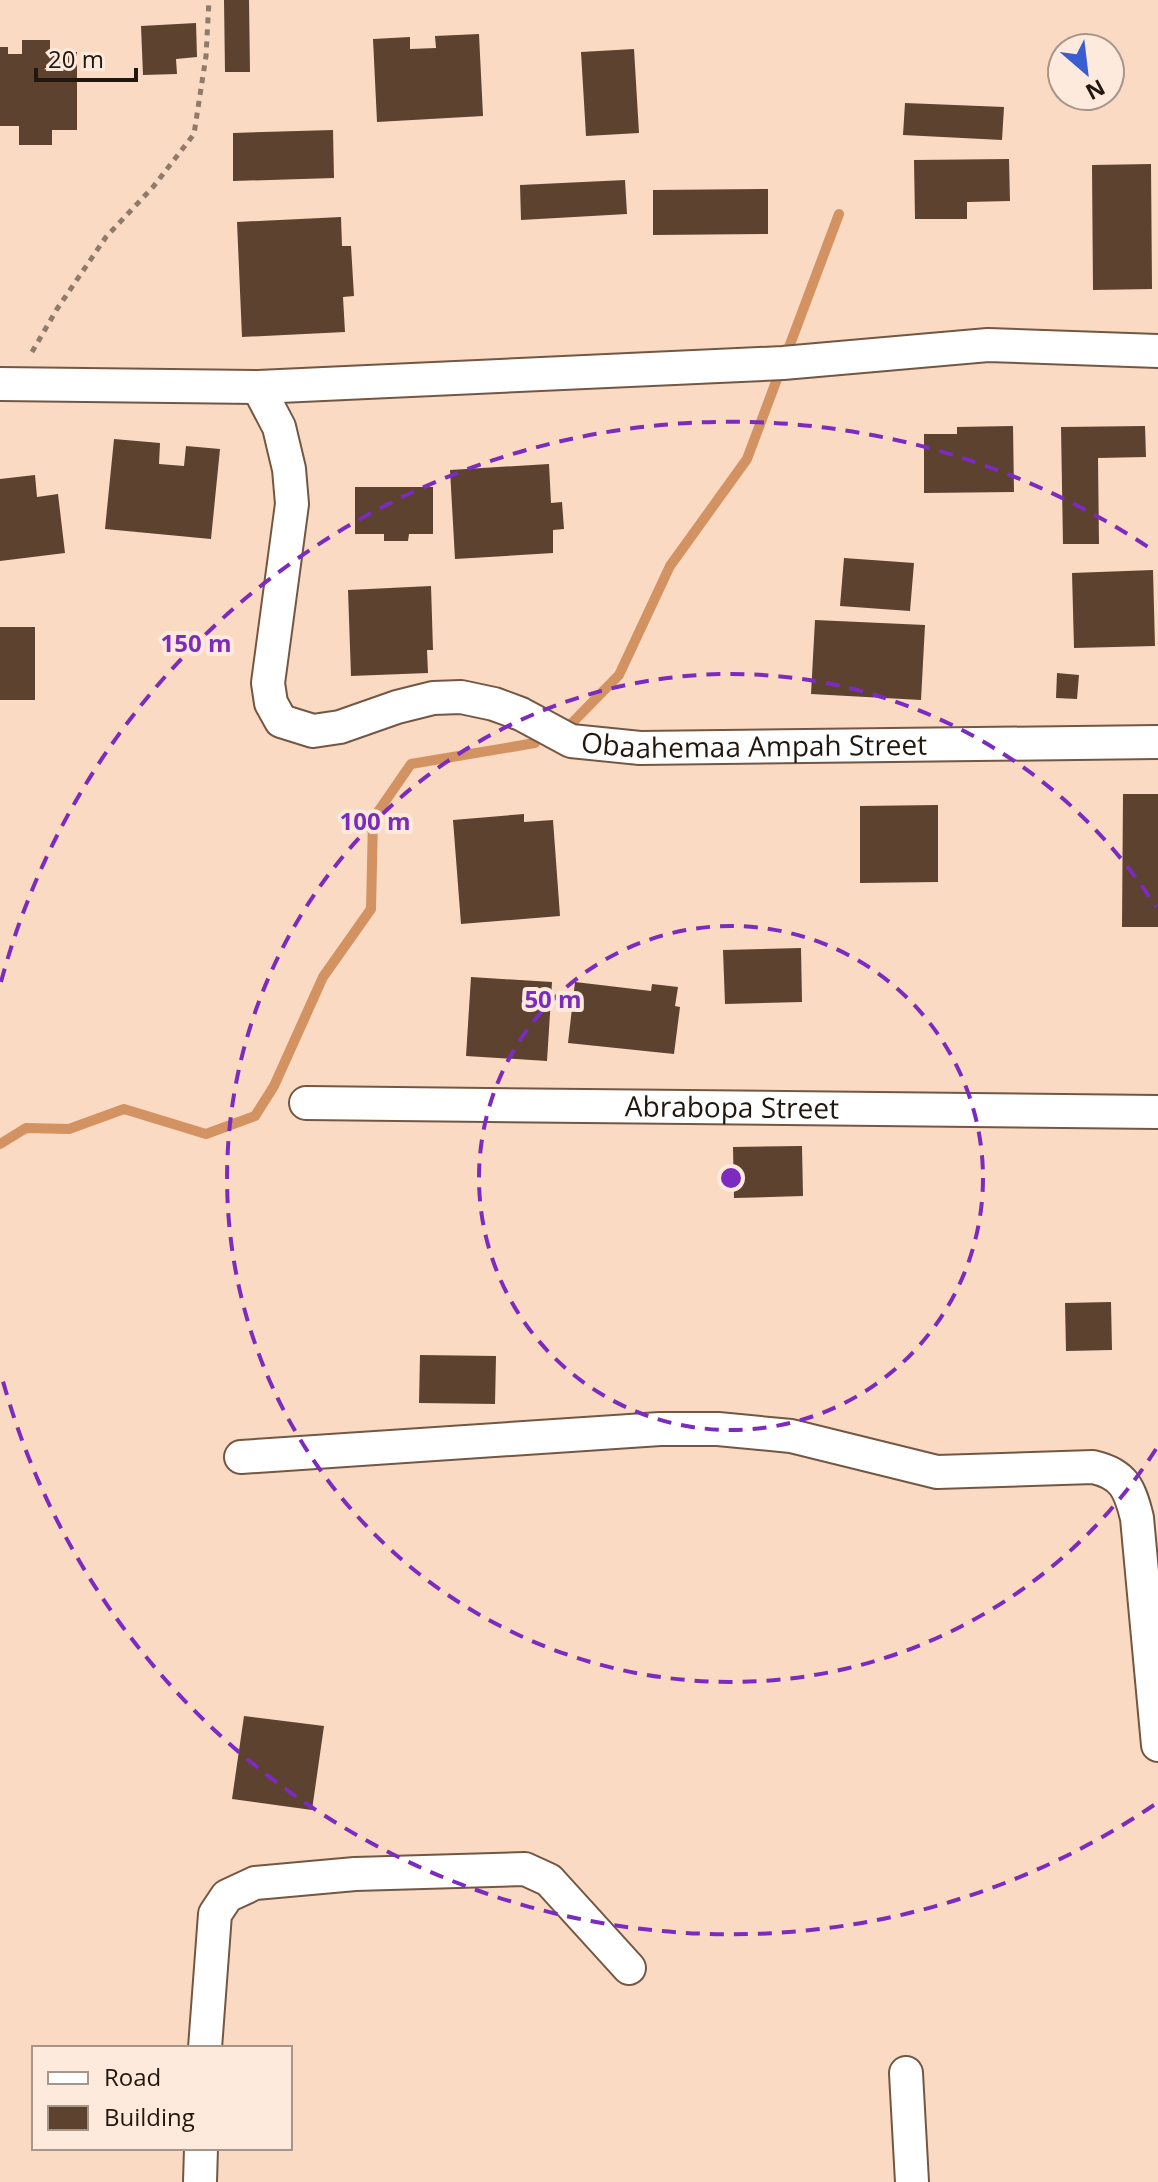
<svg xmlns="http://www.w3.org/2000/svg" width="1158" height="2182" viewBox="0 0 1158 2182" font-family="'Open Sans',sans-serif">
  <style>
    .lines { fill: none; stroke-linecap: round; stroke-linejoin: round }
    .stream { stroke: #d39262; stroke-width: 10 }
    .building { fill: #5c422f }
    .street-casing { stroke: #735743; stroke-width: 36 }
    .path { stroke: #907a6a; stroke-width: 5; stroke-dasharray: 6 6; stroke-linecap: butt }
    .street { stroke: #fff; stroke-width: 32 }
    .ring { fill: none; stroke: #7b2cbf; stroke-width: 4; stroke-dasharray: 14 10 }
    .labels { text-anchor: middle; stroke-width: 8; stroke-linejoin: round; paint-order: stroke }
    .street-label { font-size: 28px; fill: #22170e; stroke: #feeadc }
    .centre { fill: #7b2cbf; stroke: #feeadc; stroke-width: 4 }
    .ring-label { font-size: 24px; text-anchor: middle; font-weight: bold; fill: #7b2cbf; stroke: #feeadc; stroke-width: 8; stroke-linejoin: round; paint-order: stroke }
  </style>
  <rect width="100%" height="100%" fill="#fbdac3"/>
  <g class="lines">
    <path class="stream" d="M570 725 619 675 670 566 747 459 839 214
      M0 1144 26 1128 69 1129 124 1109 206 1134 255 1116 274 1086 323 977 371 909 373 819 411 764 535 743"/>
  </g>
  <path class="building" d="M224 0H249L250 72H225Z
    M196 23 197 57 176 59 177 74 143 75 141 26Z
    M479 34 483 116 377 122 373 39 410 37V49L436 48 435 36Z
    M22 40H50V52H77V130H52V145H19V126H0V47H8V54H22Z
    M634 49 639 133 586 136 581 52Z
    M905 103 1004 107 1002 140 903 135Z
    M333 130 334 178 233 181V133Z
    M1009 159 1010 201 967 202V219H915L914 160Z
    M1151 164 1152 289 1093 290 1092 165Z
    M625 180 627 214 521 220 520 185Z
    M768 189V234L653 235V190Z
    M341 217 342 246H351L354 296 343 297 345 332 242 337 237 222Z
    M1013 426 1014 492 924 493V434H957V427Z
    M1145 426 1146 457 1098 458 1099 544H1063L1061 427Z
    M114 439 160 443 159 464 184 466 186 446 220 449 211 539 105 529Z
    M549 464 551 503 562 502 564 529 553 530V553L455 559 450 470Z
    M35 475 37 497 58 494 65 553 0 561V479Z
    M355 487H433V534H409L408 541H384V534H355Z
    M844 558 914 563 910 611 840 606Z
    M1153 570 1155 646 1074 648 1072 573Z
    M431 586 433 650H427L428 673 351 676 348 590Z
    M815 620 925 625 921 700 811 694Z
    M0 627H35V700H0Z
    M1057 673 1079 675 1077 699 1056 698Z
    M1123 794H1158V927H1122Z
    M938 805V882L860 883V806Z
    M524 814V822L553 820 560 916 461 924 453 820Z
    M801 948 802 1002 725 1004 723 950Z
    M471 977 552 982 547 1061 466 1056Z
    M575 982 651 991 652 984 678 987 675 1006 680 1007 674 1054 568 1043Z
    M802 1146 803 1196 734 1198 733 1147Z
    M1111 1302 1112 1350 1066 1351 1065 1303Z
    M420 1355 496 1356 495 1404 419 1403Z
    M244 1716 324 1726 312 1810 232 1799Z"/>
  <g class="lines">
    <defs>
      <g id="street">
        <path d="M0 384 258 387 783 363 988 345 1158 351"/>
        <path id="s1" d="M258 387 279 427 289 469 292 504 268 683 271 703 281 721 313 731 340 727 397 707 433 698 461 697 494 704 521 714 571 741 640 748 1158 742"/>
        <path id="s2" d="M306 1103 1158 1112"/>
        <path d="M241 1457 660 1429H718L791 1436 937 1472 1093 1467C1124 1474 1130 1489 1137 1518L1158 1745"/>
        <path d="M205 2048 215 1914 227 1896 255 1883 355 1874 525 1869 549 1880 629 1968"/>
        <path d="M906 2073 912 2182"/>
        <path d="M200 2182 201 2148"/>
      </g>
    </defs>
    <use href="#street" class="street-casing"/>
    <path class="path" d="M32 352 57 309 106 237 153 187 194 134 206 56 209 0"/>
    <use href="#street" class="street"/>
  </g>
  <g class="ring">
    <circle cx="731" cy="1178" r="252"/>
    <path d="M1156 1449A504 504 0 1 1 1156 907"/>
    <path d="M1154 1805A756 756 0 0 1 1 1374M1 982A756 756 0 0 1 1154 551"/>
  </g>
  <g class="labels">
    <g class="street-label">
      <text dy="10" stroke="none"><textPath href="#s1" startOffset="834">Obaahemaa Ampah Street</textPath></text>
      <text dy="10" stroke="none"><textPath href="#s2" startOffset="426">Abrabopa Street</textPath></text>
    </g>
  </g>
  <circle cx="731" cy="1178" r="12" class="centre"/>
  <g class="ring-label">
    <text x="196" y="652">150 m</text>
    <text x="375" y="830">100 m</text>
    <text x="553" y="1008">50 m</text>
  </g>
  <rect x="32" y="2046" width="260" height="104" fill="#feeadc" stroke="#a6968a" stroke-width="2"/>
  <rect x="48" y="2072" width="40" height="12" fill="#ffffff" stroke="#a6968a" stroke-width="2"/>
  <text x="104" y="2086" font-size="24" fill="#22170e">Road</text>
  <rect x="48" y="2106" width="40" height="24" fill="#5c422f" stroke="#a6968a" stroke-width="2"/>
  <text x="104" y="2126" font-size="24" fill="#22170e">Building</text>
  <g transform="translate(1086 72) rotate(152)"><circle r="38" fill="#feeadc" stroke="#a6968a" stroke-width="2"/>
  <path d="M0-6L14 30L0 20L-14 30Z" fill="#3a5ecf"/>
  <text y="-12" font-size="22" font-weight="bold" text-anchor="middle" fill="#22170e">N</text>
  </g>
  <path d="M36 68v12h100v-12" fill="none" stroke="#22170e" stroke-width="4"/>
  <text x="48" y="68" font-size="24" fill="#22170e" stroke="#feeadc" stroke-width="6" paint-order="stroke">20 m</text>
</svg>
